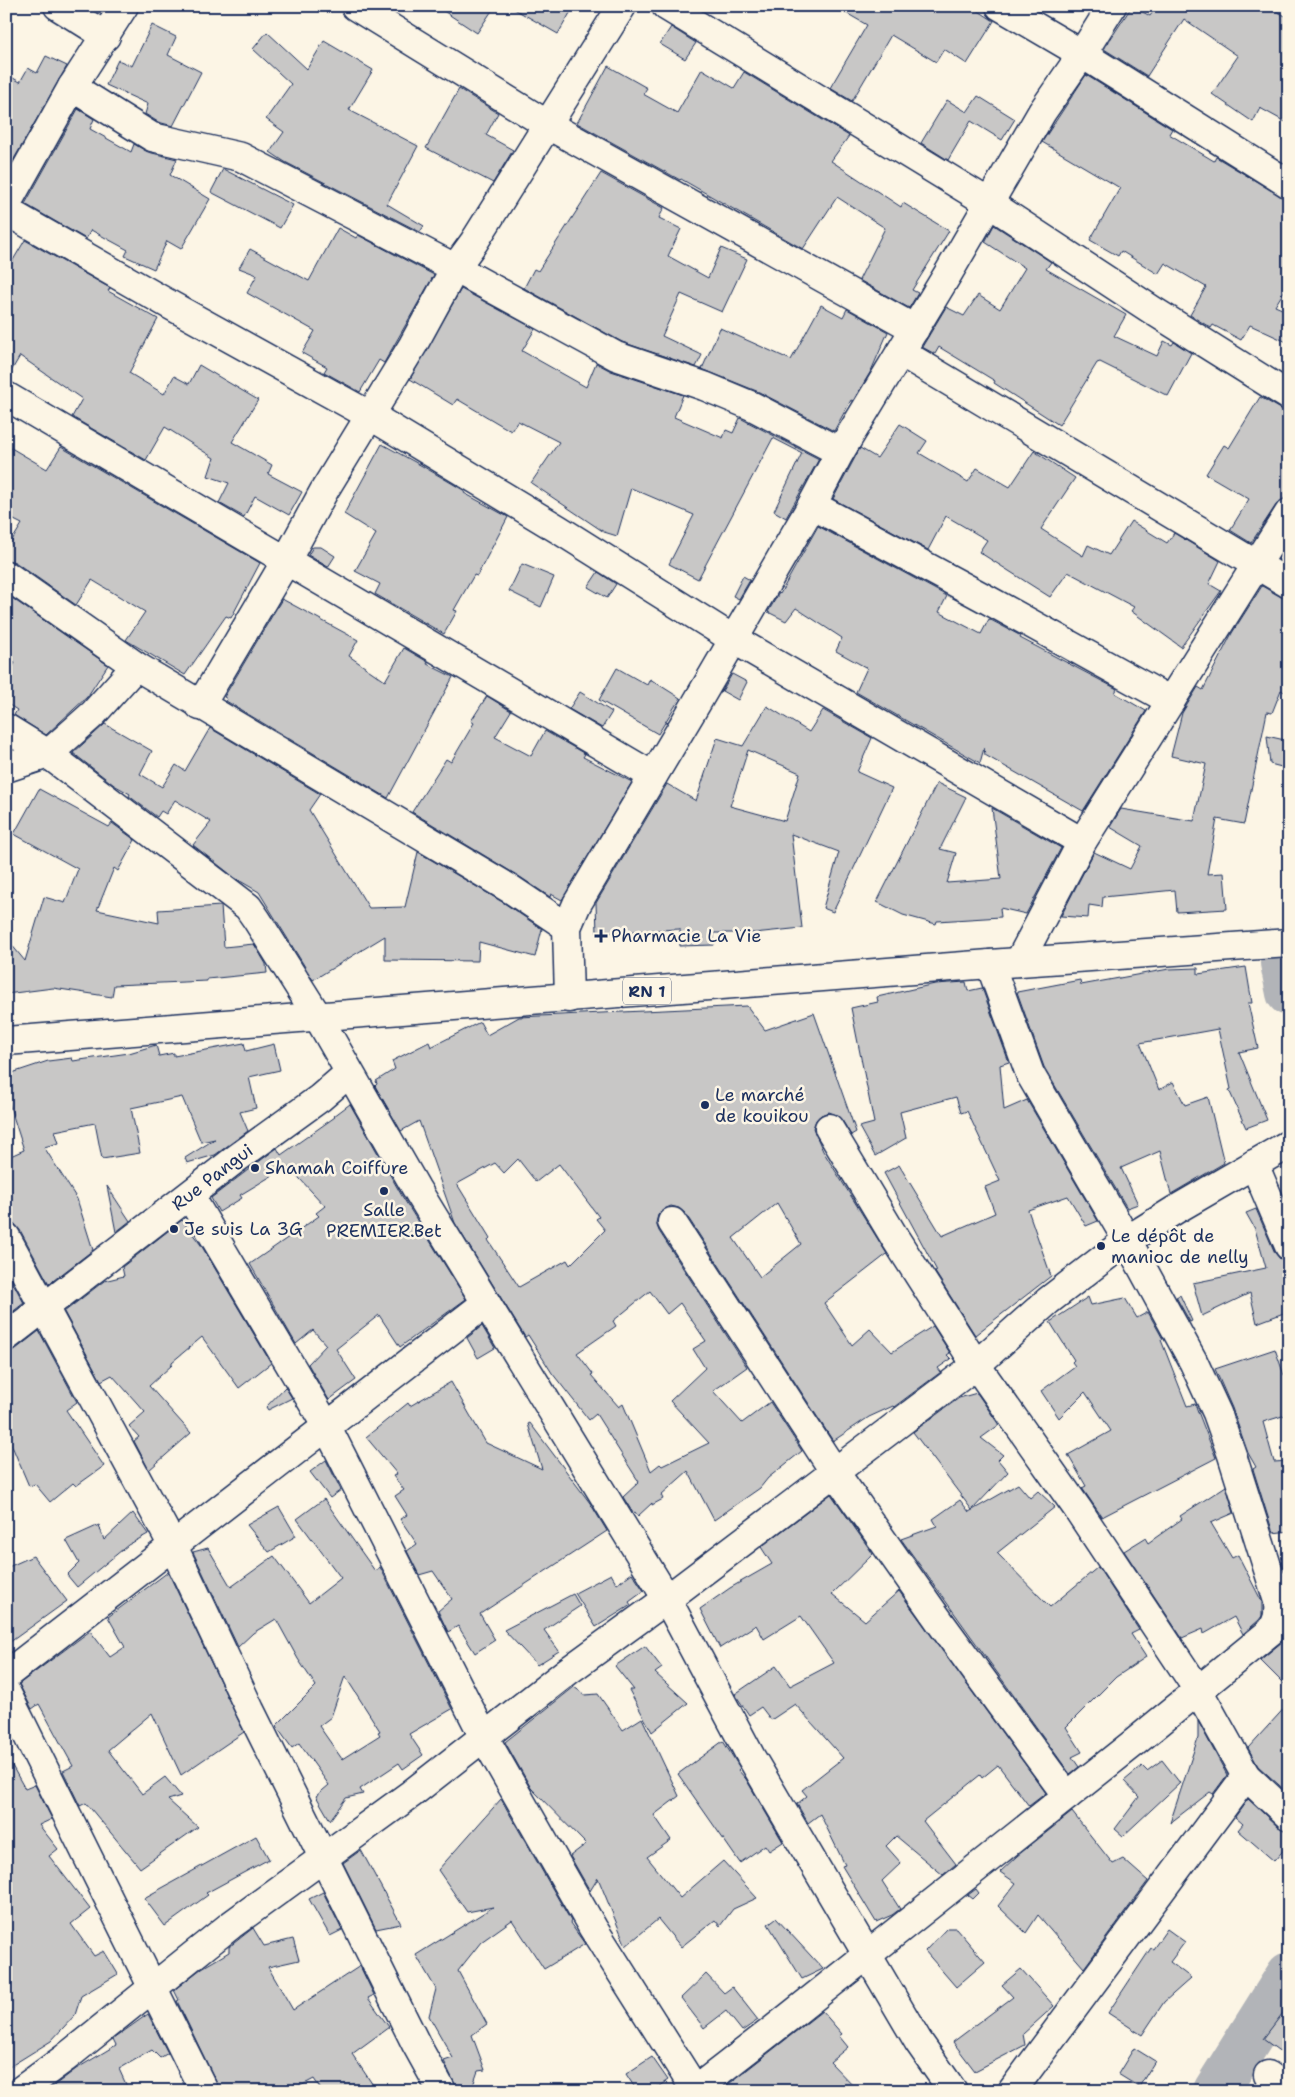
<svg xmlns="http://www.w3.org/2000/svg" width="1295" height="2097" viewBox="0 0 1295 2097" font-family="'Shantell Sans',sans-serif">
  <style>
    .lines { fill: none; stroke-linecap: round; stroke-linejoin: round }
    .river { stroke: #b2b4b8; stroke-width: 46 }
    .building { fill: #c8c7c6; stroke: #1b2f5e; fill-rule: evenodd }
    .minor-casing { stroke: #1b2f5e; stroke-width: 31 }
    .trunk-casing { stroke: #1b2f5e; stroke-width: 31 }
    .minor { stroke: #fcf5e5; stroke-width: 28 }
    .trunk { stroke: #fcf5e5; stroke-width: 28 }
    .poi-dot { fill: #1b2f5e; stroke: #fcf5e5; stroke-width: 2 }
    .labels { text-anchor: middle; stroke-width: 5; stroke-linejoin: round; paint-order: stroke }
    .shield { fill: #fcf5e5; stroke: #5e6a86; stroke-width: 1 }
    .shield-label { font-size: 16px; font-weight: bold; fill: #1b2f5e }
    .poi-label { font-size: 18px; fill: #1b2f5e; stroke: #fcf5e5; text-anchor: start }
    .street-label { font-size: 18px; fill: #1b2f5e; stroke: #fcf5e5 }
  </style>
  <rect width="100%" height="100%" fill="#fcf5e5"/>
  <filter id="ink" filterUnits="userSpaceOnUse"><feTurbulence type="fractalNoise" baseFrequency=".02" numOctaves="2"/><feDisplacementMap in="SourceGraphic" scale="10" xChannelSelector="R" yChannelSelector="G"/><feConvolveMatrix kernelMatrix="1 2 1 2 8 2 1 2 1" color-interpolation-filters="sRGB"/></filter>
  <g filter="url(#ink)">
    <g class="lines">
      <path class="river" d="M1283 963 1289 993
        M1216 2091 1289 1975"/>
    </g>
    <path class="building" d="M436 6H495L477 33Z
      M509 6H574L558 34Z
      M834 6H971L994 21 967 64 944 49 936 62 891 35 852 101 830 88 867 25Z
      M1132 6 1150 16 1157 6H1267L1289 18V124L1260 108 1253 122 1212 94 1238 56 1184 19 1147 76 1104 49Z
      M152 25 176 37 168 55 201 72 173 126 158 122 145 114 148 104 106 85 118 60 132 66Z
      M671 27 696 43 685 59 660 44Z
      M267 32 307 69 324 41 373 70 349 110 418 146 387 204 424 226 420 232 285 162 270 152 284 132 266 119 291 84 253 49Z
      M46 56 67 66 6 173V74L20 82 28 68 37 73Z
      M608 66 647 88 643 94 677 113 702 69 734 88 744 72 849 136 831 161 901 207 903 203 949 231 912 290 918 293 909 308 859 280 885 228 837 197 803 249 681 179 680 180 577 123Z
      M1086 75 1172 129 1169 134 1214 161 1216 157 1289 201V283L1275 306 1289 312V343L1250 325 1241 340 1213 325 1211 328 1190 315 1206 287 1165 263 1158 274 1121 251 1118 256 1090 240 1120 188 1042 142Z
      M459 89 498 113 486 135 513 150 493 183 426 148Z
      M978 96 1015 119 1002 140 971 121 948 160 921 143 947 100 967 112Z
      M78 109 94 119 90 129 131 152 134 144 148 152 177 159 170 175 210 199 181 249 167 241 154 269 125 256 128 250 91 230 86 239 25 204Z
      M223 169 293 205 280 228 211 192Z
      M601 173 664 208 659 218 681 229 668 256 708 278 721 248 747 259 722 312 681 294 662 336 702 355 696 367 622 342 524 288 534 269 538 271Z
      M994 225 1051 262 1046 269 1126 315 1114 336 1157 356 1164 341 1172 345 1174 342 1191 353 1168 396 1100 362 1097 363 1059 425 994 383 995 381 939 347 935 354 922 347 946 307 964 316 978 295 1000 309 1025 268 985 242Z
      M338 228 356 238 358 235 434 275 384 363 379 360 360 392 324 372 327 367 302 353 315 331 247 293 257 275 239 268 250 249 309 281Z
      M25 240 110 288 108 291 158 319 129 373 164 394 174 376 189 384 199 365 258 400 232 442 272 465 268 474 302 492 289 515 255 496 244 517 219 503 229 483 208 476 214 458 165 427 146 460 72 417 82 399 20 356 6 380V272Z
      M461 289 535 329 522 351 586 387 596 363 611 371 683 395 674 417 723 438 726 430 733 433 740 418 819 459 786 518 774 511 802 453 773 438 698 579 669 564 694 515 631 488 617 536 604 532 531 483 559 442 518 421 511 431 457 399 453 405 410 379Z
      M821 305 843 317 847 309 888 332 871 371 853 401 851 400 834 431 759 392 702 369 720 328 791 360Z
      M1260 397 1281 409 1289 412V490L1284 499 1276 505 1251 543 1230 530 1249 499 1206 474 1224 445 1229 448Z
      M900 424 927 441 919 453 968 482 977 468 1010 487 1034 451 1075 478 1041 529 1083 556 1088 545 1109 555 1131 521 1167 543 1174 533 1220 561 1209 584 1221 591 1181 647 1131 611 1134 607 1068 572 1050 597 979 552 987 540 946 516 928 550 833 499 860 448 877 458Z
      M382 444 424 467 465 491 464 493 508 517 477 576 474 575 454 610 457 611 444 634 375 594 380 584 355 571 376 534 344 514Z
      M6 445 47 469 61 447 260 563 231 618 226 616 185 675 126 640 145 612 92 580 76 605 15 562 6 560V550L22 524 6 516Z
      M818 526 947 596 939 612 981 634 989 619 1021 636 1020 638 1117 689 1115 693 1146 711 1083 811 985 755 984 748 980 763 856 692 867 668 836 651 842 638 796 608 786 621 768 612 779 593 780 594Z
      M1289 543V566L1278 559Z
      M313 547H321L335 556 328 567 308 555Z
      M522 564 554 577 541 607 509 591Z
      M598 572 616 584 607 598 588 587Z
      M743 576 750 580 739 599 733 596Z
      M1262 586 1281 597 1289 600V695L1281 690 1272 713 1267 712 1244 824 1217 819 1207 874 1224 873 1227 909 1177 912 1175 890 1103 897 1102 907 1089 905 1088 918 1061 916 1094 852 1130 869 1142 846 1110 827 1121 809 1194 821 1206 764 1171 756 1182 713 1198 687 1203 690 1232 633Z
      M6 594 108 665 87 697 46 735 14 715 17 710 6 703V677L15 663 6 657Z
      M282 599 358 640 349 656 385 681 404 648 428 662 427 664 453 677 388 798 226 701 227 699 224 697Z
      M617 668 647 685 650 679 680 698 658 734 599 700Z
      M732 674 747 682 738 700 722 691Z
      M580 692 612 712 602 728 569 709Z
      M487 696 511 711 495 737 531 756 545 731 585 754 583 757 632 782 562 900 551 894 550 897 520 877 412 812 446 759 451 762 474 723 471 721Z
      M767 706 809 732 823 710 872 738 857 772 892 788 833 912 823 908 839 852 791 834 802 928 754 933H714V945L680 946V929L597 933 596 903 667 784 696 801 717 738 743 746ZM748 750 800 773 785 821 730 806Z
      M105 724 152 751 140 774 162 787 176 765 185 771 210 728 320 794 309 810 369 908 405 907 418 852 504 903 542 929 535 957 479 942 478 961 385 960V936L313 980 259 892 235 878 193 845 211 822 175 800 166 814 161 811 157 817 129 796 130 794 114 785 73 753Z
      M1267 736 1289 741V769L1270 764Z
      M937 783 966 797 940 849 956 853 947 883 1001 879 992 808 1061 848 1026 914 1000 908 1001 917 937 921 936 924 903 915 877 902Z
      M39 789 109 827 112 823 135 840 118 871 114 868 97 910 159 923 158 910 221 906 224 947 254 944 266 964 267 973 207 979V981L114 985 112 997 53 988 6 994V938L25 961 44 897 65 903 78 869 14 834Z
      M1246 967 1252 1003H1248L1258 1048 1239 1052 1267 1120 1246 1128 1229 1090 1231 1089 1218 1029 1140 1043 1159 1090 1173 1082 1185 1105 1208 1097 1224 1163 1171 1194 1160 1151 1121 1168 1138 1204 1127 1208 1044 1067 1017 992 1080 980 1081 985 1169 969 1198 968V974Z
      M966 982 968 991 982 988 1009 1062 1000 1065 1004 1110 1027 1100 1098 1221 1086 1226 1068 1196 1028 1210 1051 1276 975 1335 935 1272 937 1271 884 1173 899 1165 942 1236 995 1213 985 1187 1000 1181 967 1111 961 1113 956 1097 900 1112 906 1138 875 1156 859 1127 874 1123 851 1008 878 1002 877 997 935 984Z
      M747 1006 765 1030 814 1013 856 1132 851 1135 842 1120 837 1115 829 1112 821 1115 816 1120 813 1128 823 1151 887 1254 824 1303 852 1345 870 1329 892 1352 933 1326 950 1353 947 1355 951 1359 938 1368 941 1372 894 1407 893 1406 869 1417 833 1441 685 1213 679 1208 671 1206 664 1209 658 1215 656 1223 659 1231 747 1367 713 1391 742 1423 770 1402 802 1451 768 1478 760 1488 714 1520 688 1471 661 1495 663 1499 652 1505V1503L638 1516 635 1512 633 1513 623 1497 639 1482 596 1414 589 1420 552 1373 528 1335 525 1337 455 1223 419 1121 401 1131 375 1086 377 1084 376 1081 395 1069 392 1061 429 1042 431 1047 480 1022 487 1035 519 1017ZM518 1159 536 1182 559 1164 599 1217 596 1219 605 1230 570 1265 567 1260 519 1287 488 1240 490 1238 457 1184 495 1163 504 1173ZM777 1203 801 1244 760 1277 733 1238ZM650 1291 667 1314 680 1303 706 1341 693 1349 705 1368 670 1401 709 1443 662 1466 660 1464 651 1471 623 1404 619 1407 591 1375 593 1374 577 1353 616 1326 613 1321Z
      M244 1043 246 1051 274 1044 280 1070 249 1077 256 1108 240 1112 248 1131 215 1155 187 1163 185 1158 215 1139 201 1142 182 1097 131 1108 140 1153 102 1159 95 1123 55 1131 59 1143 44 1147 77 1199 93 1250 49 1284 20 1230 14 1223 6 1221V1158L24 1150 6 1094V1075L48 1061 72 1058 73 1061 129 1053 156 1045 159 1056 174 1053V1056Z
      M350 1104 402 1196 466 1299 400 1347 379 1315 336 1349 356 1380 329 1400 308 1364 326 1345 313 1330 296 1344 250 1264 319 1216 316 1213 325 1206 288 1166 240 1195 242 1198 219 1212 211 1198 277 1148 281 1155 335 1117 334 1116Z
      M107 1186 130 1221 116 1232Z
      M1256 1209 1275 1253 1280 1259 1289 1261V1311L1257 1323 1250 1293 1202 1316 1193 1283 1266 1268 1255 1229 1246 1213Z
      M182 1220 201 1245 271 1363 239 1388 202 1337 172 1362V1365L149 1386 191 1433 149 1470 134 1441 139 1437 129 1426 145 1412 112 1375 101 1381 64 1312 104 1281 124 1276 122 1267Z
      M6 1270 24 1303 6 1317Z
      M1180 1295 1192 1321 1190 1322 1176 1297Z
      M1088 1297 1091 1305 1125 1298 1137 1318 1148 1312 1163 1339 1161 1340 1187 1406 1195 1404 1216 1458 1102 1517 1082 1488 1086 1486 1068 1455 1111 1431 1085 1392 1059 1418 1041 1391 1075 1366 1072 1362 1074 1360 1050 1322Z
      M482 1326 495 1348 478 1358 467 1338Z
      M39 1331 77 1402 66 1410 104 1466 76 1486 73 1483 50 1502 35 1484 29 1486 6 1432V1352L16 1349Z
      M1275 1349 1284 1375 1289 1374V1414L1263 1422 1274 1462 1289 1461V1531L1273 1533 1253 1469 1256 1467 1248 1453 1232 1408 1215 1369Z
      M451 1382 486 1443 542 1469 528 1424 530 1423 590 1503 607 1531 480 1614 495 1640 475 1653 458 1626 448 1632 438 1611 452 1599 433 1571 419 1575 407 1551 417 1544 400 1519 407 1515 395 1496 404 1490 393 1476 397 1474 366 1437 408 1403 410 1406Z
      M285 1387 292 1398 268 1410 266 1407Z
      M977 1393 999 1425 981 1438 1003 1455 998 1460 1008 1472 972 1510 913 1432 959 1398Z
      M326 1460 341 1490 330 1498 310 1472Z
      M1018 1484 1030 1498 1038 1491 1055 1507 997 1553 1050 1607 1098 1567 1139 1630 1131 1634 1146 1657 1116 1677 1066 1727 1082 1752 1072 1757 1079 1767 1070 1774 901 1539 937 1526 933 1519 960 1500 969 1512Z
      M1226 1486 1234 1513 1211 1523 1232 1558 1238 1555 1262 1602V1616L1259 1620 1243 1634 1234 1617 1204 1634 1203 1629 1182 1638 1124 1551 1145 1538 1148 1543 1182 1519 1180 1516Z
      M831 1494 873 1554 832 1594 865 1621 899 1591 1046 1793 1029 1806 998 1765 982 1778 980 1775 923 1821 956 1864 943 1875 896 1836 886 1846 901 1863 882 1881 900 1909 892 1915 876 1922 842 1866 845 1865 820 1814 808 1823 797 1804 807 1796 802 1790 843 1758 795 1704 771 1720 761 1707 749 1715 735 1694 776 1666 790 1686 834 1663 801 1616 764 1639 756 1625 720 1648 700 1609 730 1588 772 1564 761 1547Z
      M324 1499 375 1571 380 1567 452 1709 409 1734 423 1755 403 1769 399 1763 360 1789 363 1794 346 1798 330 1820 316 1796 329 1785 299 1743 292 1748 276 1726 316 1686 298 1659 276 1619 253 1633 238 1647 193 1552 208 1548 231 1587 274 1556 309 1603 341 1578 297 1519ZM345 1676 380 1731 378 1732 380 1735 342 1759 319 1726 331 1717Z
      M279 1507 296 1536 269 1552 247 1525Z
      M133 1513 148 1534 128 1545 77 1587 67 1575 79 1563 66 1540 99 1525 104 1540Z
      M33 1556 67 1601 6 1645V1568Z
      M168 1572 244 1732 181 1775 152 1713 108 1750 142 1794 165 1777 181 1796 168 1800 198 1827 140 1868 86 1803 80 1806 63 1771 73 1766 39 1704 32 1709 19 1684 90 1631 110 1657 125 1647 108 1617Z
      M632 1573 644 1591 629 1602 631 1605 596 1627 575 1593 611 1574 617 1584Z
      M573 1594 580 1606 544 1630 559 1651 537 1665 504 1630Z
      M1282 1642 1289 1654V1689L1260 1660Z
      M645 1646 662 1668 655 1673 688 1703 652 1732 629 1690H634L615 1666Z
      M574 1687 585 1695 598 1694 623 1730 642 1718 679 1796 654 1815 671 1840 647 1857 680 1898 723 1861 757 1898 733 1909 720 1926 715 1920 681 1947 658 1919 626 1946 598 1878 590 1891 570 1856 586 1844 531 1788 505 1742Z
      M1289 1703V1794L1258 1766 1248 1748Z
      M1198 1721 1227 1775 1213 1794 1210 1792 1170 1823 1198 1738Z
      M723 1741 740 1768 738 1770 746 1779 783 1842 769 1851 765 1845 740 1863 678 1774Z
      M6 1755 25 1789 35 1785 52 1819 39 1825 58 1849 49 1856 90 1909 71 1924 94 1956 104 1951 118 1974 81 1996 75 2015 51 2041 6 2069Z
      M1162 1760 1180 1783 1123 1836 1115 1829 1139 1797 1124 1781 1142 1766 1147 1771Z
      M501 1799 571 1921 570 1923 585 1944 544 1969 512 1920 481 1942 458 1971 487 2024 472 2035 485 2070 478 2071 471 2091H458L444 2061 453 2058 429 2016 436 1989 416 1955 493 1907 467 1912 438 1870Z
      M1248 1799 1278 1827 1289 1831V1844L1274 1861 1238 1830 1243 1824 1235 1817Z
      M1072 1812 1113 1864 1123 1859 1148 1881 1084 1968 1038 1915 1026 1933 998 1906 1016 1883 1000 1872 1017 1856Z
      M256 1836 269 1859 206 1893 208 1895 165 1926 144 1898Z
      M361 1850 401 1924 376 1929 343 1863Z
      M976 1889 979 1893 973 1899 968 1895Z
      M323 1892 342 1930 330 1936 309 1899Z
      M776 1918 823 1969 802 1979 768 1924Z
      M253 1928 264 1946 293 1939 299 1960 268 1967 293 2010 360 1966 374 1995 368 1998 389 2027 352 2054 377 2091H322L314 2079 291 2091 220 2090 177 2001 179 2000 174 1990 202 1968 229 1952V1947Z
      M947 1928H956L985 1962 956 1987 925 1951Z
      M1167 1929 1185 1942 1170 1962 1191 1978 1164 2002 1142 2035 1108 2013 1151 1948 1153 1949Z
      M1021 1969 1054 2006 1023 2034 1025 2045 975 2071 953 2042 1013 1997 1002 1985Z
      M706 1974 724 1993 732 1987 758 2020 742 2031 726 2011 704 2028 681 1998Z
      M1289 2005V2058L1263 2039Z
      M822 2011 842 2034 839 2036 848 2047 830 2062 858 2091H720Z
      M148 2014 168 2053 160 2058 152 2050 119 2069 129 2091H47L76 2069 116 2045 113 2039Z
      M1134 2048 1155 2061 1139 2087 1118 2074Z
      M652 2057 668 2080 652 2091H637L626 2074Z"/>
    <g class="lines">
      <defs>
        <g id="minor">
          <path d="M58 6 106 36"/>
          <path d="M355 6 548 125 915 329"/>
          <path d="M666 6 989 203 1152 310 1289 396"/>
          <path d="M1000 6 1082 54 1289 184"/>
          <path d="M72 87 152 137 241 157 455 268 616 356 704 386 752 406 840 452"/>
          <path d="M6 205 72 87 124 6"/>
          <path d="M6 211 172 306 371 416 558 529 733 639 1082 842"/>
          <path d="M902 353 1289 584"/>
          <path d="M6 396 653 776"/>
          <path d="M812 505 990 601 1171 701"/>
          <path d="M6 575 136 666 512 890 567 927"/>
          <path d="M200 706 286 561 324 491 413 345 455 268 474 242 622 6"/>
          <path d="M6 728 48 754 248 907 257 920 318 1017 416 1188 667 1599 751 1757 918 2041 953 2091"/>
          <path d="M6 768 48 754 93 714 136 666"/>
          <path d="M1019 962 1082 842 1289 513"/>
          <path d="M569 998 567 927 577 904 696 704 812 505 840 452 949 272 1042 112 1082 54 1112 6"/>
          <path d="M829 1128 895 1238 976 1365 1077 1508 1198 1690 1246 1776 1289 1816"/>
          <path d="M1254 1164 1289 1246"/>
          <path d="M190 1196 327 1427 484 1737 593 1928 696 2091"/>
          <path d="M672 1222 834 1471 940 1622 1067 1796"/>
          <path d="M6 1237 173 1546 250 1710 416 2044 442 2091"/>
          <path id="s1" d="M6 1337 237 1158 320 1098 349 1073"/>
          <path d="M6 1675 486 1303"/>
          <path d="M6 1692 204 2091"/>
          <path d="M1268 2075 1289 2090"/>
          <path d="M20 2091 65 2058 231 1925 411 1794 568 1671 667 1599 976 1365 1048 1301 1127 1240 1175 1210 1289 1144"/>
          <path d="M694 2091 774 2029 1135 1742 1271 1631C1278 1621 1279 1614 1278 1601L1232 1455 1217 1413 1193 1361 1127 1240 1030 1074 990 964"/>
          <path d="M1012 2091 1246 1776"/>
        </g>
        <path id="trunk" d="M6 1041 990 964 1289 943"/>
      </defs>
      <use href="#minor" class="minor-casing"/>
      <use href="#trunk" class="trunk-casing"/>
      <use href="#minor" class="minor"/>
      <use href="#trunk" class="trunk"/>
    </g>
  </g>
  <g class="poi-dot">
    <path d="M598.5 928.5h5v5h5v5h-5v5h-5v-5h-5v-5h5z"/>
    <circle cx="705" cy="1105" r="5"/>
    <circle cx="255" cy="1168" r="5"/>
    <circle cx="384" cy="1191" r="5"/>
    <circle cx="174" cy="1229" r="5"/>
    <circle cx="1101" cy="1246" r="5"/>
  </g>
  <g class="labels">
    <rect class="shield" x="623" y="977.5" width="48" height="27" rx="4"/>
    <g class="shield-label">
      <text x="647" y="997">RN 1</text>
    </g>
    <g class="poi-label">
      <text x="611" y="942">Pharmacie La Vie</text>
      <text x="715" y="1101">Le marché<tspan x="715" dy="21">de kouikou</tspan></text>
      <text x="265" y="1174">Shamah Coiffure</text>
      <text x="384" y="1216" text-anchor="middle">Salle<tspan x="384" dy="21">PREMIER.Bet</tspan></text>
      <text x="184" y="1235">Je suis La 3G</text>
      <text x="1111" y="1242">Le dépôt de<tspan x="1111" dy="21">manioc de nelly</tspan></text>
    </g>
    <g class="street-label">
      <text dy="6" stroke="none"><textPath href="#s1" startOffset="261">Rue Pangui</textPath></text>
    </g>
  </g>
  <rect width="1295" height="2097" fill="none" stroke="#fcf5e5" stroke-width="25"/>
  <rect x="12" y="12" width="1270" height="2072" fill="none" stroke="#1b2f5e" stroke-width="2" filter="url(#ink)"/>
</svg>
